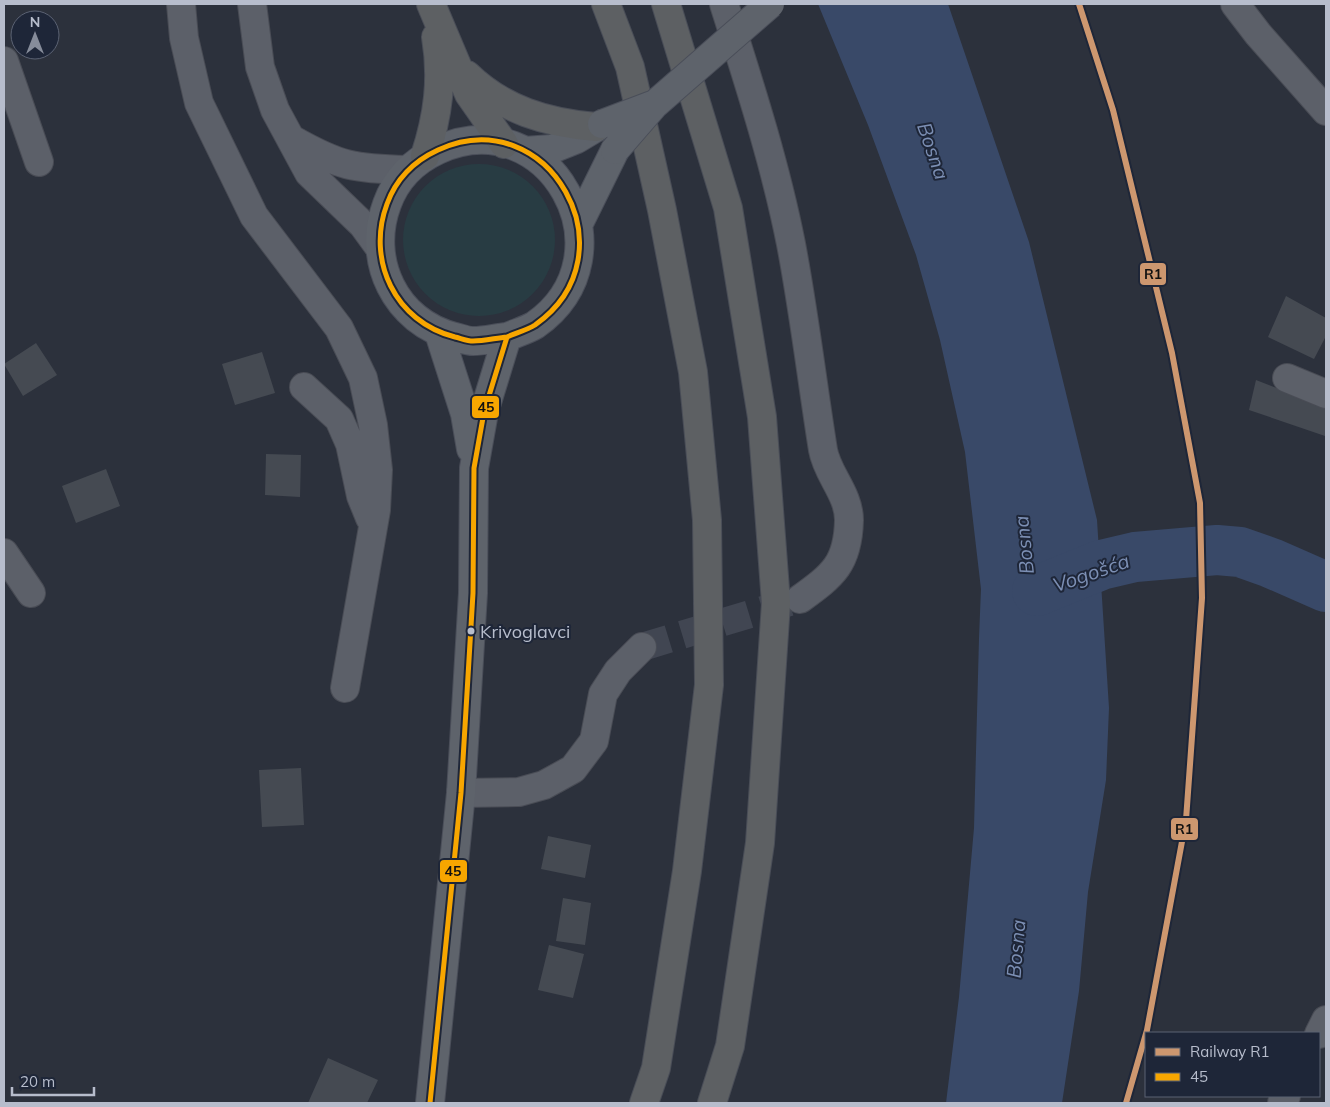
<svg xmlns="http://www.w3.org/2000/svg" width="1330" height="1107" viewBox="0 0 1330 1107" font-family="Mulish,sans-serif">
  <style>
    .green { fill: #283c43 }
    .water { fill: #394968 }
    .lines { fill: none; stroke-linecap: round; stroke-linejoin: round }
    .river { stroke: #394968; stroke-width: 50 }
    .building { fill: #454a52 }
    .minor-tunnel { stroke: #414652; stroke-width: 28; stroke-dasharray: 28 14; stroke-linecap: butt }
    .minor-casing { stroke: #494c55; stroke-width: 30 }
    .major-casing { stroke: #4a4e59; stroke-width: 30 }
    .highway-casing { stroke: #494d57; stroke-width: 30 }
    .minor { stroke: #5c6069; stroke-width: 28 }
    .major { stroke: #5e636b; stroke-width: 28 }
    .highway { stroke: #5d6063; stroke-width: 28 }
    .major-bridge-casing { stroke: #4a4e59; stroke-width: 30; stroke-linecap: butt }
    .major-bridge { stroke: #5e636b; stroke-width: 28 }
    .bus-1-casing { stroke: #1e2638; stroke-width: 9 }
    .bus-1 { stroke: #f7a600; stroke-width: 5 }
    .rail-1-casing { stroke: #1e2638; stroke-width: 10 }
    .rail-1 { stroke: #cd976f; stroke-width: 6 }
    .bus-dot { fill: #b7bdcc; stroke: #1e2638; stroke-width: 2 }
    .labels { text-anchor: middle; stroke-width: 4; stroke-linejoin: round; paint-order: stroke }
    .bus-label { font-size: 18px; fill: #b7bdcc; stroke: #1e2638; text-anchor: start }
    .water-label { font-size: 20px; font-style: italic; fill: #7c8fb4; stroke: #1e2638 }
    .line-badge { stroke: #1e2638; stroke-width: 2 }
    .pale-badge-label { font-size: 14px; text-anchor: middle; font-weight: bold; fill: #111 }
  </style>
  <rect width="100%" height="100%" fill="#2c313c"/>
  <path class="green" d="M403 240a76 76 0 1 1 152 0a76 76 0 1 1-152 0Z"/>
  <path class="water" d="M818 4H948L1029 242 1097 520 1109 708 1106 780 1088 892 1079 991 1062 1103H946L959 997 974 828 979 638 981 589 965 452 940 340 916 255 868 125Z"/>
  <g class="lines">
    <path class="river" d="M1037 591 1101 565 1135 557 1217 550 1240 552 1271 563 1326 587"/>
  </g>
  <path class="building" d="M1286 296 1326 318V336L1314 359 1268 337Z
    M36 343 57 375 23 396 4 364Z
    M262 352 275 393 235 405 222 364Z
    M1256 380 1326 407 1325 436 1249 410Z
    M266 454 301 455 300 497 265 495Z
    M106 469 120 506 76 523 62 486Z
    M301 768 304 825 262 827 259 770Z
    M548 836 591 845 585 878 541 869Z
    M563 898 591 903 585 945 556 941Z
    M549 945 584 954 573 998 538 990Z
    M328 1058 378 1080 367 1103H308Z"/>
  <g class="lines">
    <path class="minor-tunnel" d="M642 647 796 600"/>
    <defs>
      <path id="minor" d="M181 4 184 38 199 103 254 216 339 328 363 378 373 425 378 470 376 510 345 688
        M252 4 260 67 275 110 309 173 363 225 379 247
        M724 4C749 83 775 163 791 244 804 312 812 381 823 450 827 474 849 494 849 520 848 564 833 575 800 599
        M1235 4 1258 34 1326 111
        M4 61 39 162
        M293 140C339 166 354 169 408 170
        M1287 378 1326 394
        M304 387 339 419 350 444 361 496 370 518
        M4 553 31 593
        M461 793 519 792 544 785 573 769 594 741 603 694 618 671 642 647
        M1319 1034 1326 1020
        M1282 1103 1286 1096"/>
      <path id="major" d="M525 151 552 149 577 139 602 124
        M579 223 615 150
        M439 333 465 414 471 449
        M430 1103 461 793 473 593 474 468 484 412 507 337C516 333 527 330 535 325 636 254 548 99 438 150 414 161 396 179 387 204 366 260 395 322 455 337 460 338 467 341 473 341 484 341 496 338 507 337"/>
      <path id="highway" d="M431 4 469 94 504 144
        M606 4 630 67 662 210 693 372 707 520 709 685 687 871 656 1068 644 1103
        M666 4 728 208 762 417 776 603 760 843 730 1046 712 1103
        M467 75C503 110 547 123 596 127
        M425 156C438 116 443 79 436 37"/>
    </defs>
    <use href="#minor" class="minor-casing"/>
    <use href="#major" class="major-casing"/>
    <use href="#highway" class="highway-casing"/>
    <use href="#minor" class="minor"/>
    <use href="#major" class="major"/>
    <use href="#highway" class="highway"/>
    <defs>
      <path id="major-bridge" d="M602 124 652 105
        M615 150 654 105 770 4"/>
    </defs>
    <use href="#major-bridge" class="major-bridge-casing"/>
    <use href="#major-bridge" class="major-bridge"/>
    <defs>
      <path id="bus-1" d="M430 1103 461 793 473 593 474 468 484 412 507 337C516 333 527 330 535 325 636 254 548 99 438 150 414 161 396 179 387 204 366 260 395 322 455 337 460 338 467 341 473 341 484 341 496 338 507 337"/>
    </defs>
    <use href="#bus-1" class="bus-1-casing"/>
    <use href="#bus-1" class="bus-1"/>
    <defs>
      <path id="rail-1" d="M1079 4 1113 110 1172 353 1200 503 1202 598 1186 820 1147 1030 1126 1103"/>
    </defs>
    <use href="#rail-1" class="rail-1-casing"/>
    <use href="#rail-1" class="rail-1"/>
  </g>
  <circle class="bus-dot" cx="471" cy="631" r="4.5"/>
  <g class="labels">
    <g class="bus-label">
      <text x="480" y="638">Krivoglavci</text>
    </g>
    <g class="water-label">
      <text transform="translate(933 151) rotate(71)" y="7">Bosna</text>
      <text transform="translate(1024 545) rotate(-96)" y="7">Bosna</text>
      <text transform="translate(1091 573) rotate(-19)" y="7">Vogošća</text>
      <text transform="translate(1016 949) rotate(-85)" y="7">Bosna</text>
    </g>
  </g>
  <g class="line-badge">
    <rect x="1139" y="262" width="28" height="24" rx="5" fill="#cd976f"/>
    <rect x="471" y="395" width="29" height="24" rx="5" fill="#f7a600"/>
    <rect x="1170" y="817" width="29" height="24" rx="5" fill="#cd976f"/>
    <rect x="439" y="859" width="29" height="24" rx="5" fill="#f7a600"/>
  </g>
  <g class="pale-badge-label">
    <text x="1153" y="279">R1</text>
    <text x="486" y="412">45</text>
    <text x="1184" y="834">R1</text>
    <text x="453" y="876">45</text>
  </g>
  <rect width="1330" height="1107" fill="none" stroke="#b7bdcc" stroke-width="10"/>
  <rect x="1145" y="1032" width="175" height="65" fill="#1e2638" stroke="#5b6273"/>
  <rect x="1155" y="1048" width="25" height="8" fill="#cd976f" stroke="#5b6273"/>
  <text x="1190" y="1057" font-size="15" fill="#b7bdcc">Railway R1</text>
  <rect x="1155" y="1073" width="25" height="8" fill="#f7a600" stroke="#5b6273"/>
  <text x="1190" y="1082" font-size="15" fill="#b7bdcc">45</text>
  <g transform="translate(35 35)"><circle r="24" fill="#1e2638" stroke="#5b6273"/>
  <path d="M0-4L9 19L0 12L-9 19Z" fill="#868c9a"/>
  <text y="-8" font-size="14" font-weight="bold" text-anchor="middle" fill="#b7bdcc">N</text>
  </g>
  <path d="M12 1087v8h82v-8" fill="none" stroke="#b7bdcc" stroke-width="2.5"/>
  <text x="20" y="1087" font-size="15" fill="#b7bdcc" stroke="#1e2638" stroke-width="4" paint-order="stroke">20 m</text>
</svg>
